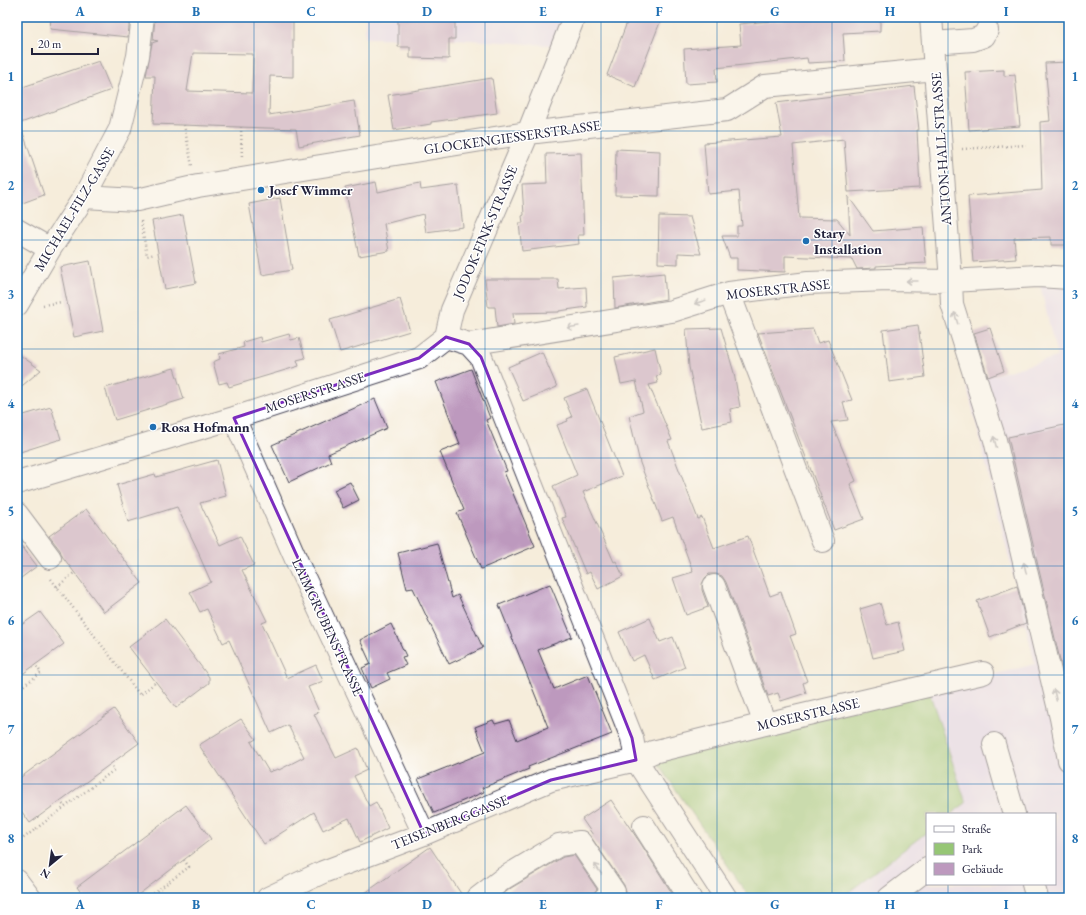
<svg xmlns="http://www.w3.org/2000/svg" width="1086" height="915" viewBox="0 0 1086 915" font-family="'EB Garamond',serif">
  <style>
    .built { fill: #e1d4f4 }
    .green { fill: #96c675; stroke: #5c7458 }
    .building { fill: #bd99be; fill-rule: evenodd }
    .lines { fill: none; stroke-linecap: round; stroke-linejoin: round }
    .minor-casing { stroke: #424053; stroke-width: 24 }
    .path { stroke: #424053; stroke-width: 2.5; stroke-dasharray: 1 3; stroke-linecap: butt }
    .minor { stroke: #fff; stroke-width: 22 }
    .oneway { stroke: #9c9ca7 }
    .marked { fill: none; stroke: #7b2cbf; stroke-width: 3; stroke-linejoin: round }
    .grid { fill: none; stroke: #1f6fb2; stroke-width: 1; stroke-opacity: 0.55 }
    .poi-dot { fill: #1f6fb2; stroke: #fff; stroke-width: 1.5 }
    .labels { text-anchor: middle; stroke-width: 3; stroke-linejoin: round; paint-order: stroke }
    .street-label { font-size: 14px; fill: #22223b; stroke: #fff }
    .poi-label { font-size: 14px; font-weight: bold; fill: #22223b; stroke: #fff; text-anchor: start }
    .neatline { fill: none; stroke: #1f6fb2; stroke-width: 1.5 }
    .grid-label { font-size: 13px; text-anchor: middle; font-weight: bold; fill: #1f6fb2 }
  </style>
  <rect width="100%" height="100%" fill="#fff"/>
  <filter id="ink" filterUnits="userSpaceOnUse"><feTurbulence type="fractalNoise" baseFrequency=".025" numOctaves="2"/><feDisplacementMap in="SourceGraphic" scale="8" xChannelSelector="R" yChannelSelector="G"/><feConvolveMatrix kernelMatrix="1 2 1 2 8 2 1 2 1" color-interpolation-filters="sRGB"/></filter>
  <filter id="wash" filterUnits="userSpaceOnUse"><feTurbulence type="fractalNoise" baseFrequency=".012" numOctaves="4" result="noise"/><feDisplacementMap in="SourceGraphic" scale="16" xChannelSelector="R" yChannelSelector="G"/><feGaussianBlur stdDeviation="0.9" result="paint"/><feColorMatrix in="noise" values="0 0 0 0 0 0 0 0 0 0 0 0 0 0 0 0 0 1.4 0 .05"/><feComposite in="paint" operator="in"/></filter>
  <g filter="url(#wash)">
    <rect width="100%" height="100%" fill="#f6eddb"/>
    <path class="built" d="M365 17H574L563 46 455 39 365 38Z
      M1038 276 1069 278V898H841L927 832V884H1055V814H951L966 803 929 691 1035 664 966 383 1057 357Z"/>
    <path class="green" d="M929 691 966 803 951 814H927V832L841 898H750L655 759Z"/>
    <g id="blocks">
      <path class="building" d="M51 17H130L128 37 50 29Z
        M155 17H293V77L270 76 269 115 354 101 360 135 299 146 296 129 153 124 155 76H146L152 43 158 41 153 40ZM193 53 253 54 252 93 187 91Z
        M398 17H455V39H449V59L410 58V47H398Z
        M629 17H662L635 87 607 75Z
        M784 17H880V31L843 33 845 61 808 63 807 58 716 68 717 82 686 84 684 49 741 45 739 24 784 20Z
        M99 61 111 90 18 124H20L44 195 17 205V89Z
        M1069 62V245H1051V237L1014 238 1016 259 973 262 968 196 1042 190 1040 122 1050 121 1045 63Z
        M1004 70V76L1015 75 1020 126 969 130 965 72Z
        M492 78 497 113 431 122V124L394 130 388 95Z
        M914 86 919 130H917L920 188 848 192 844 139 793 145 799 218 837 219 850 235 848 196 873 231 923 227 926 263 876 266V268L857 269 852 259 785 256V272L737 270V258H730L722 236H737V226H742L739 191 708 194 704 143 782 137 776 103Z
        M616 149 660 151 659 196 615 195Z
        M581 153 584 235H578L579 244 522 251 519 223H523L522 216 524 215 522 185 547 184 546 154Z
        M376 182 378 192 420 183 421 190 458 185 463 227 426 232 423 214 384 224 389 251 359 256 345 188Z
        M280 198 292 270 262 275 249 204Z
        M183 215 196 283 165 289 152 221Z
        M659 216 690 217 701 254 678 253V264L658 263Z
        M90 261 103 331 74 337 60 267Z
        M664 273 666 299 615 308 614 278Z
        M485 279H558L559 289 586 287 587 307 559 311V312L513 313 514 324 497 327 495 307H488Z
        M400 299 410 331 340 352 330 320Z
        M918 325 925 377 889 382 883 330Z
        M721 328 734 373 740 407 730 409 732 422 702 428 689 367 686 329Z
        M990 328 1004 371 988 377 974 333Z
        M813 329 818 343 828 340 852 400 843 402 848 420 831 422 856 481 850 484 864 519 834 530 758 333Z
        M289 334 291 340 299 338 305 358 297 360 299 366 229 387 227 382 219 384 213 362 220 359 219 354 244 347 243 342 260 337 261 342Z
        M655 348 661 375 656 376 658 383 649 385 672 440 668 441 698 519 702 517 714 548 748 536 770 596 781 592 796 634 790 636 807 681 803 683 806 693 781 701 778 693 768 696 726 582 722 576 716 574H709L705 578 702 584V590L708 607 686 615 673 578 693 572 673 517 662 521 640 463 629 416 643 411 636 381 621 384 615 357Z
        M542 352 557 387 523 401 508 367Z
        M17 353 41 370 17 390Z
        M174 368 184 399 115 420 105 388Z
        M471 369 490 418 486 420 507 471 504 472 535 546 481 569 457 513 464 510 440 452 460 444 436 382Z
        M587 389 622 476 583 492 614 562 616 561 623 576 598 589 590 572 586 574 562 518 566 517 553 486 577 475 557 425 568 421 567 419 572 417 564 398Z
        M375 399 387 428 328 454 331 462 289 482 272 445Z
        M51 407 61 439 17 453V417Z
        M1069 424V677H1064L1008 437Z
        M217 460 226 496 200 503 220 545 240 536 254 565 242 570 267 621 262 623 287 678 316 665 323 681 308 687 319 712 314 714 336 758 358 748 367 770 354 776 369 806 376 802 388 828 360 842 349 818 323 830 314 812 264 844 199 745 241 719 256 739 251 742 269 772 278 769 279 770 304 757 288 725 271 733 229 640 223 643 207 609 200 612 190 592 211 582 199 555H200L177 507 128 522 117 485 155 474 156 477Z
        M350 482 359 500 343 508 334 490Z
        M86 509 142 583 104 612 62 556 60 550 49 536Z
        M17 540 37 566 17 581Z
        M437 543 452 598 458 595 483 648 449 664 413 588 407 589 398 553Z
        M550 584 572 637 538 650 554 689 588 675 612 734 528 767 529 769 482 788 484 792 434 813 418 779 485 752 475 727 493 720 495 724 509 720 517 740 548 727 499 605Z
        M1017 586 1026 623 990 637 977 601Z
        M880 603 887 625 898 622 905 651 873 658 860 609Z
        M40 612 64 644 17 678V628Z
        M650 618 660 642 673 637 685 667 655 680 644 655 632 661 619 632Z
        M165 619 209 677V683L176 708 129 647Z
        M391 624 406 656 402 657 406 665 387 673 390 679 371 688 362 668 371 664 360 640Z
        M114 709 139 743 30 823 17 805V780Z
        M611 800 641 844 675 898H625L626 892 624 885 591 837 593 835 582 819Z
        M186 805 211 839 134 898H85L77 887Z
        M430 847 464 898H358Z
        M574 855 597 889 594 893 593 898H498L511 888 563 857Z"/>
    </g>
  </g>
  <g filter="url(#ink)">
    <use href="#blocks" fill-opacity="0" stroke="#424053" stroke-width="1"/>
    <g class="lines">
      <defs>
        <path id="minor" d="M931 17 951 281 952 304 995 440 1061 718 1069 760
          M933 43 973 40 984 36 987 30
          M84 197 137 200 198 186 488 139 528 133 727 110 765 86 935 69
          M17 230 50 249
          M729 293 823 541
          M17 305 50 249 84 197 120 129 138 56 143 17
          M446 337 452 310 528 133 574 17
          M469 344 481 357 632 738 636 760 726 898
          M234 418 302 573 424 834
          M17 483 234 418 419 358 446 337 469 344 672 311 729 293 808 283 888 280 951 281 1038 276 1069 278
          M17 514 50 558
          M714 586 765 724
          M994 744 1014 814
          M644 826 690 898
          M17 881 30 898
          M1033 884 1037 898
          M268 898 323 872 424 834 551 780 636 760 653 752 765 724 983 673
          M478 898 504 878 559 845 580 842 614 892 605 898
          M889 898 927 869"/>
      </defs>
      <use href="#minor" class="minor-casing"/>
      <path class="path" d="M184 125 192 166
        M241 127 242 158
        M962 149 1026 145
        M141 221 147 256 155 254
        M43 305 62 302
        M51 579 140 695 156 682
        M57 587 75 572
        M17 690 41 673 36 665
        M60 801 65 807
        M17 843 114 770 111 764
        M147 898 189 867 184 860"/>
      <use href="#minor" class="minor"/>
    </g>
    <defs><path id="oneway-shaft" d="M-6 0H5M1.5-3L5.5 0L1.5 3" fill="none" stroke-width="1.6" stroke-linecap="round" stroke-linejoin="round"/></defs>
    <g class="oneway">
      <use href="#oneway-shaft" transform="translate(912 281) rotate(-180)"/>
      <use href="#oneway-shaft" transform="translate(700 302) rotate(162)"/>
      <use href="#oneway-shaft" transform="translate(956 318) rotate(-107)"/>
      <use href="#oneway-shaft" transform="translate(573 327) rotate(171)"/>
      <use href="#oneway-shaft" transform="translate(995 442) rotate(-105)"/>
      <use href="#oneway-shaft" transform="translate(1025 568) rotate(-103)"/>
      <use href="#oneway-shaft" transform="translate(1055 695) rotate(-103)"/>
      <use href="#oneway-shaft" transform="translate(598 869) rotate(-124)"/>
    </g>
  </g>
  <path d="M0 0H1086V915H0ZM446 337 469 344 481 357 632 738 636 760 551 780 424 834 234 418 419 358Z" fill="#f6eddb" fill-opacity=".55" fill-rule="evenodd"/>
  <path class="marked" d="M446 337 469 344 481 357 632 738 636 760 551 780 424 834 234 418 419 358Z"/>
  <path class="grid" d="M138 17V898M254 17V898M369 17V898M485 17V898M601 17V898M717 17V898M832 17V898M948 17V814M17 131H1069M17 240H1069M17 349H1069M17 458H1069M17 566H1069M17 675H1069M17 784H1069M948 884V898"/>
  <g class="poi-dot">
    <circle cx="261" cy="190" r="4"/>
    <circle cx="806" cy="241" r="4"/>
    <circle cx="153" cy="427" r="4"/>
  </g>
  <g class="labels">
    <g class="street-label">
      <text transform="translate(512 137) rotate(-8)" y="5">GLOCKENGIESSERSTRASSE</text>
      <text transform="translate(941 149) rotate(-94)" y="5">ANTON-HALL-STRASSE</text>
      <text transform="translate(74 209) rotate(-59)" y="5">MICHAEL-FILZ-GASSE</text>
      <text transform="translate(485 232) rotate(-67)" y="5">JODOK-FINK-STRASSE</text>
      <text transform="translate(778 289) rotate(-6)" y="5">MOSERSTRASSE</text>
      <text transform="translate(315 392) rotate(-18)" y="5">MOSERSTRASSE</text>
      <text transform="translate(328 627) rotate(65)" y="5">LAIMGRUBENSTRASSE</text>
      <text transform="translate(808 714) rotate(-13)" y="5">MOSERSTRASSE</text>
      <text transform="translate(450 822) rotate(-22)" y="5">TEISENBERGGASSE</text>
    </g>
    <g class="poi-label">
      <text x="269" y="195">Josef Wimmer</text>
      <text x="814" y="238">Stary<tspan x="814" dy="16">Installation</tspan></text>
      <text x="161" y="432">Rosa Hofmann</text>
    </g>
  </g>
  <rect width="1086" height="915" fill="none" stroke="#fff" stroke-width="44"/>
  <rect x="926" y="813" width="130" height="72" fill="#ffffff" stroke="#a7a7b1"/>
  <rect x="934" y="826" width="20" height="6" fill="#ffffff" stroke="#a7a7b1"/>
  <text x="962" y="833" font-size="12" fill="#22223b">Straße</text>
  <rect x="934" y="843" width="20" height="12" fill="#96c675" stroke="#a7a7b1"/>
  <text x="962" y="853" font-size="12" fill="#22223b">Park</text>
  <rect x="934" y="863" width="20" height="12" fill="#bd99be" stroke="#a7a7b1"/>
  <text x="962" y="873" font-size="12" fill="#22223b">Gebäude</text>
  <g transform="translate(50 865) rotate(209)" stroke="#ffffff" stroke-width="3" paint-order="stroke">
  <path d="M0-3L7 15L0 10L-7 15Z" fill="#22223b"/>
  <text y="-6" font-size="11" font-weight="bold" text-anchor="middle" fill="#22223b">N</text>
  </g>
  <path d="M32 48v6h66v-6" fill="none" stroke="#22223b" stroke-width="2"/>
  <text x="38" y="48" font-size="12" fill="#22223b" stroke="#ffffff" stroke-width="3" paint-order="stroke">20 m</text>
  <rect x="22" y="22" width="1042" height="871" class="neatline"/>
  <g class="grid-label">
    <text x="80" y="16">A</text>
    <text x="196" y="16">B</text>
    <text x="311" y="16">C</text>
    <text x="427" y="16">D</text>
    <text x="543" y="16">E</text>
    <text x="659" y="16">F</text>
    <text x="775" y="16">G</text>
    <text x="890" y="16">H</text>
    <text x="1006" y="16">I</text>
    <text x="11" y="81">1</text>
    <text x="1075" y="81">1</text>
    <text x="11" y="190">2</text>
    <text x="1075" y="190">2</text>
    <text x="11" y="299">3</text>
    <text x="1075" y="299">3</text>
    <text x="11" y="408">4</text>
    <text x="1075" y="408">4</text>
    <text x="11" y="516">5</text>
    <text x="1075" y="516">5</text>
    <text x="11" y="625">6</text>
    <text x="1075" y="625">6</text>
    <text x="11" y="734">7</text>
    <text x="1075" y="734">7</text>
    <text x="11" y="843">8</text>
    <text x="1075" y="843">8</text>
    <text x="80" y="909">A</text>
    <text x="196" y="909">B</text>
    <text x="311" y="909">C</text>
    <text x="427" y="909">D</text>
    <text x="543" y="909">E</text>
    <text x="659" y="909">F</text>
    <text x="775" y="909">G</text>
    <text x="890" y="909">H</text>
    <text x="1006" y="909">I</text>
  </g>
</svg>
